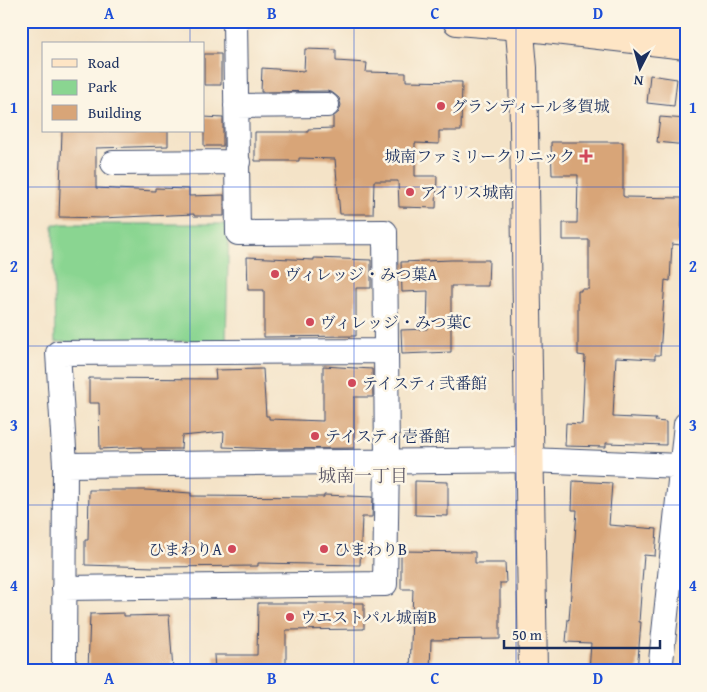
<svg xmlns="http://www.w3.org/2000/svg" width="707" height="692" viewBox="0 0 707 692" font-family="'Gentium Book Plus','Noto Serif JP',serif">
  <style>
    .green { fill: #8ad591; stroke: #528278 }
    .building { fill: #d8a578 }
    .lines { fill: none; stroke-linecap: round; stroke-linejoin: round }
    .street-casing { stroke: #3c4a6e; stroke-width: 26 }
    .secondary-casing { stroke: #3c4a6e; stroke-width: 30 }
    .street { stroke: #fff; stroke-width: 24 }
    .secondary { stroke: #fee5c5; stroke-width: 28 }
    .grid { fill: none; stroke: #1d4ed8; stroke-width: 1; stroke-opacity: 0.55 }
    .poi-dot { fill: #d1495b; stroke: #fcf5e5; stroke-width: 2 }
    .labels { text-anchor: middle; stroke-width: 5; stroke-linejoin: round; paint-order: stroke }
    .poi-label { font-size: 16px; fill: #1b2f5e; stroke: #fcf5e5; text-anchor: start }
    .neighbourhood-label { font-size: 18px; fill: #5d5867; stroke: #fcf5e5 }
    .neatline { fill: none; stroke: #1d4ed8; stroke-width: 2 }
    .grid-label { font-size: 16px; text-anchor: middle; font-weight: bold; fill: #1d4ed8 }
  </style>
  <rect width="100%" height="100%" fill="#fcf5e5"/>
  <filter id="ink" filterUnits="userSpaceOnUse"><feTurbulence type="fractalNoise" baseFrequency=".02" numOctaves="2"/><feDisplacementMap in="SourceGraphic" scale="10" xChannelSelector="R" yChannelSelector="G"/><feConvolveMatrix kernelMatrix="1 2 1 2 8 2 1 2 1" color-interpolation-filters="sRGB"/></filter>
  <filter id="wash" filterUnits="userSpaceOnUse"><feTurbulence type="fractalNoise" baseFrequency=".0096" numOctaves="4" result="noise"/><feDisplacementMap in="SourceGraphic" scale="20" xChannelSelector="R" yChannelSelector="G"/><feGaussianBlur stdDeviation="1.12" result="paint"/><feColorMatrix in="noise" values="0 0 0 0 0 0 0 0 0 0 0 0 0 0 0 0 0 1.4 0 .05"/><feComposite in="paint" operator="in"/></filter>
  <g filter="url(#wash)">
    <rect width="100%" height="100%" fill="#f4e3c7"/>
    <path class="green" d="M53 224H229L226 341 55 342Z"/>
    <g id="blocks">
      <path class="building" d="M305 49 336 50V61L367 63 366 72 406 73V81L462 82 461 131H439V144L415 143V176H437L436 208 399 207 398 181H374L373 214H340L335 159 299 158V161H255V132H308V129L333 128V117L339 112 341 105 339 98 333 93 327 91 261 92 262 68 304 71Z
        M204 54H221V85H204Z
        M650 75 677 79 674 106 647 103Z
        M204 117 223 118V146H204Z
        M660 117 686 119V145L657 142Z
        M62 131H168V146L96 148V188L155 191V188L189 189V196L224 195V216H194V214L101 218 59 217Z
        M551 142H623V196L625 197 682 198 681 245 672 244 670 281 665 280 660 355H655V359L616 357 613 417 656 419 655 421 666 422V445L606 443V447L565 446 566 423 582 424 585 356 578 355V291H581V289H589V240H563V223H577L578 175H552Z
        M247 257 314 260V258L371 260V288H356V336L264 337V290H248Z
        M451 260H489L488 286H451V352L402 354 401 330 427 329 428 291 402 292 401 262Z
        M323 366 372 369 373 397H354V448L277 449 223 447 224 432 182 436 181 449H142V447L100 449 99 403H89V378L216 379 215 370 263 369 266 416H269V419L323 421Z
        M415 481 448 482V516L415 515Z
        M573 481 612 483 609 525 657 529 655 556 644 555 639 622H641L637 671H589L591 643 566 642 568 619 569 620 577 510H572Z
        M89 490H146L191 493V496L324 497V495L373 497 372 517H362L360 565 258 563V566L154 567 85 565V540H88Z
        M401 551 475 552V563H505L506 583H500V639L431 640 430 671H410L413 589H401Z
        M258 603H364V629L286 630V671H215L214 655H257Z
        M124 613V616L169 615 173 671H88L90 614Z"/>
    </g>
  </g>
  <g filter="url(#ink)">
    <use href="#blocks" fill-opacity="0" stroke="#3c4a6e" stroke-width="1"/>
    <g class="lines">
      <defs>
        <path id="street" d="M236 106 327 105
          M113 163 238 162
          M65 465 529 460 680 466
          M64 588 385 584 387 461 385 232 238 233 235 21
          M64 671 65 465 58 353 386 351
          M660 671 686 424"/>
        <path id="secondary" d="M457 21 520 26 686 45
          M519 21 523 68 533 671"/>
      </defs>
      <use href="#street" class="street-casing"/>
      <use href="#secondary" class="secondary-casing"/>
      <use href="#street" class="street"/>
      <use href="#secondary" class="secondary"/>
    </g>
  </g>
  <path class="grid" d="M190 21V44M354 21V671M516 21V671M190 131V671M21 187H686M21 346H686M21 505H686"/>
  <g class="poi-dot">
    <circle cx="441" cy="106" r="5"/>
    <path d="M583.5 148.5h5v5h5v5h-5v5h-5v-5h-5v-5h5z"/>
    <circle cx="410" cy="192" r="5"/>
    <circle cx="275" cy="274" r="5"/>
    <circle cx="310" cy="322" r="5"/>
    <circle cx="352" cy="383" r="5"/>
    <circle cx="315" cy="436" r="5"/>
    <circle cx="232" cy="549" r="5"/>
    <circle cx="324" cy="549" r="5"/>
    <circle cx="290" cy="617" r="5"/>
  </g>
  <g class="labels">
    <g class="poi-label">
      <text x="451" y="112">グランディール多賀城</text>
      <text x="575" y="162" text-anchor="end">城南ファミリークリニック</text>
      <text x="420" y="198">アイリス城南</text>
      <text x="285" y="280">ヴィレッジ・みつ葉A</text>
      <text x="320" y="328">ヴィレッジ・みつ葉C</text>
      <text x="362" y="389">テイスティ弐番館</text>
      <text x="325" y="442">テイスティ壱番館</text>
      <text x="222" y="555" text-anchor="end">ひまわりA</text>
      <text x="334" y="555">ひまわりB</text>
      <text x="300" y="623">ウエストパル城南B</text>
    </g>
    <g class="neighbourhood-label">
      <text x="363" y="482">城南一丁目</text>
    </g>
  </g>
  <rect width="707" height="692" fill="none" stroke="#fcf5e5" stroke-width="55"/>
  <rect x="42" y="42" width="162" height="90" fill="#fcf5e5" stroke="#a2a6af"/>
  <rect x="52" y="59" width="25" height="8" fill="#fee5c5" stroke="#a2a6af"/>
  <text x="88" y="68" font-size="15" fill="#1b2f5e">Road</text>
  <rect x="52" y="80" width="25" height="15" fill="#8ad591" stroke="#a2a6af"/>
  <text x="88" y="92" font-size="15" fill="#1b2f5e">Park</text>
  <rect x="52" y="105" width="25" height="15" fill="#d8a578" stroke="#a2a6af"/>
  <text x="88" y="118" font-size="15" fill="#1b2f5e">Building</text>
  <g transform="translate(640 68) rotate(186)" stroke="#fcf5e5" stroke-width="4" paint-order="stroke">
  <path d="M0-4L9 19L0 12L-9 19Z" fill="#1b2f5e"/>
  <text y="-8" font-size="14" font-weight="bold" text-anchor="middle" fill="#1b2f5e">N</text>
  </g>
  <path d="M504 640v8h156v-8" fill="none" stroke="#1b2f5e" stroke-width="2.5"/>
  <text x="512" y="640" font-size="15" fill="#1b2f5e" stroke="#fcf5e5" stroke-width="4" paint-order="stroke">50 m</text>
  <rect x="28" y="28" width="652" height="636" class="neatline"/>
  <g class="grid-label">
    <text x="109" y="19">A</text>
    <text x="272" y="19">B</text>
    <text x="435" y="19">C</text>
    <text x="598" y="19">D</text>
    <text x="14" y="113">1</text>
    <text x="693" y="113">1</text>
    <text x="14" y="272">2</text>
    <text x="693" y="272">2</text>
    <text x="14" y="431">3</text>
    <text x="693" y="431">3</text>
    <text x="14" y="591">4</text>
    <text x="693" y="591">4</text>
    <text x="109" y="684">A</text>
    <text x="272" y="684">B</text>
    <text x="435" y="684">C</text>
    <text x="598" y="684">D</text>
  </g>
</svg>
